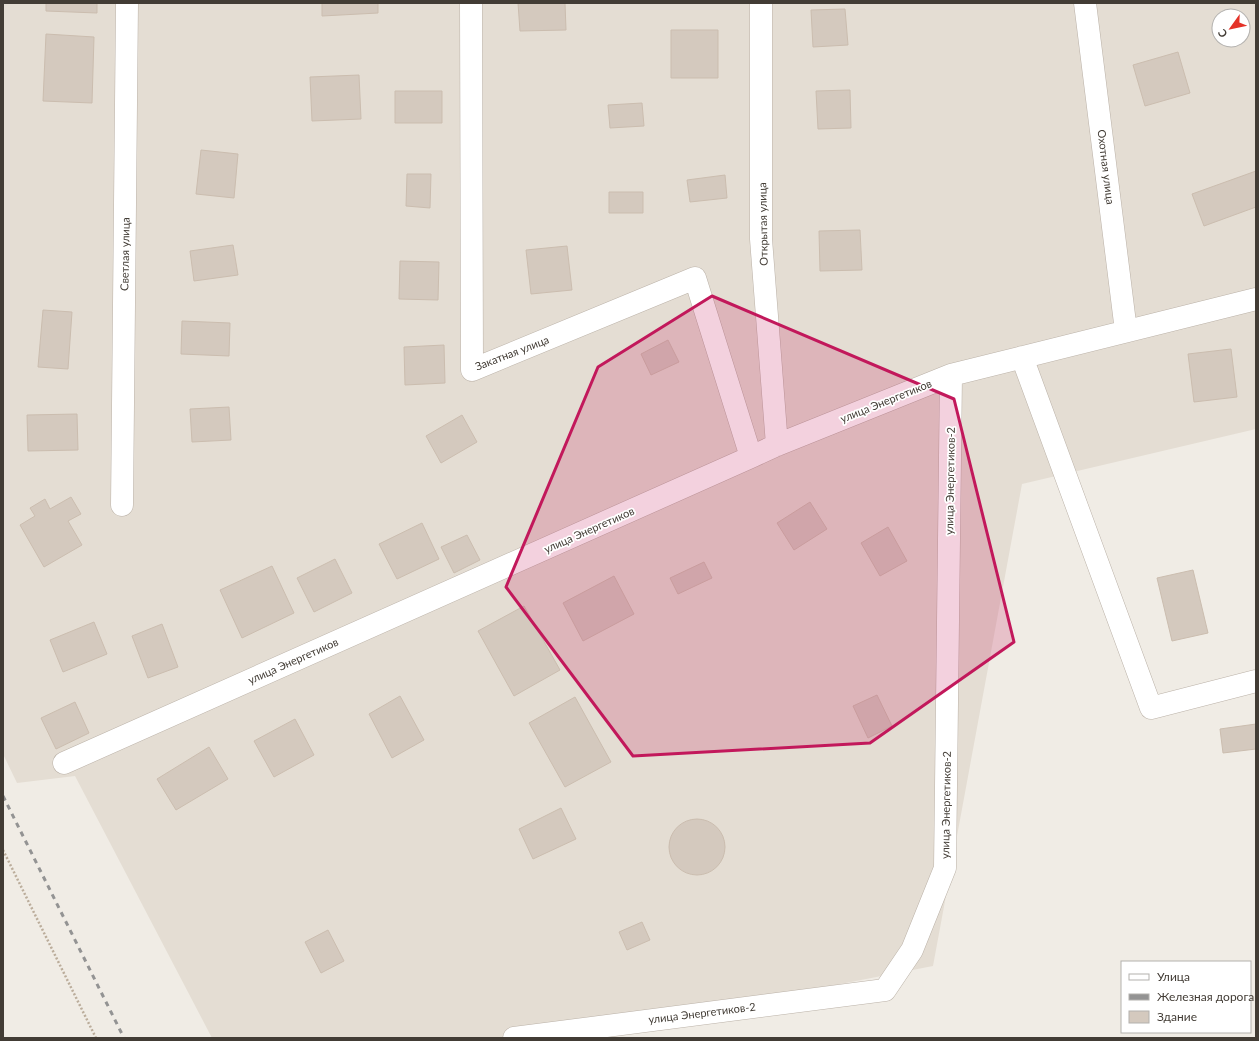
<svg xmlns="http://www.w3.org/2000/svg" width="1259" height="1041" viewBox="0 0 1259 1041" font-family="Lato,sans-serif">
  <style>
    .residential { fill: #e4ddd3; fill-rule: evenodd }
    .building { fill: #d4c9be; stroke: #cbbdaf }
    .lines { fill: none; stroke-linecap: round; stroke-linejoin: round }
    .minor-casing { stroke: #bbb2a8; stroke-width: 23 }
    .path { stroke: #bbad9b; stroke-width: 2.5; stroke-dasharray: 2 2; stroke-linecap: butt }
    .minor { stroke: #fff; stroke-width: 22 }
    .rail { stroke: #939393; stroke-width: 3; stroke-dasharray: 5 5; stroke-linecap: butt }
    .marked { fill: #c2185b; fill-opacity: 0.2; stroke: #c2185b; stroke-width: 3; stroke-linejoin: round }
    .labels { text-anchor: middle; stroke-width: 3.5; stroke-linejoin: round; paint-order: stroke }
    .street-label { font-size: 11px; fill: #423c35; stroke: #fff }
  </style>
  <rect width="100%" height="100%" fill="#f0ece5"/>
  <path class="residential" d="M3 3H1256V429L1022 484 933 966 562 1038H212L75 776 17 783 3 754ZM1219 16H1243V40H1219Z"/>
  <path class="building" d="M46 3H97V13L46 11Z
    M322 3H378V13L322 16Z
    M518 3H565L566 30 520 31Z
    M845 9 848 45 813 47 811 10Z
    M671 30H718V78H671Z
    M46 34 94 37 92 103 43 101Z
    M1178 52 1190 93 1145 106 1133 65Z
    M359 75 361 119 312 121 310 77Z
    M850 90 851 128 818 129 816 91Z
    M395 91H442V123H395Z
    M642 103 644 126 610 128 608 105Z
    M201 150 238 154 234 198 196 194Z
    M1256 171V207L1204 226 1192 194Z
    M407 174H431L430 208 406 206Z
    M725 175 727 198 690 202 687 180Z
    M609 192H643V213H609Z
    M860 230 862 270 820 271 819 231Z
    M233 245 238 275 194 281 190 251Z
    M567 246 572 290 531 294 526 250Z
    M400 261 439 262 438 300 399 299Z
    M43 310 72 312 68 369 38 367Z
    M182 321 230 323 229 356 181 354Z
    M668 340 679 362 651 375 641 354Z
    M444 345 445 383 405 385 404 347Z
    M1231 349 1237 397 1194 402 1188 354Z
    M229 407 231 440 192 442 190 409Z
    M77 414 78 450 28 451 27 415Z
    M462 415 477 442 441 463 426 436Z
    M71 497 81 514 68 521 82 545 44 567 20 525 35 516 30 508 45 499 50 509Z
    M810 502 827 529 794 550 777 523Z
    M422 523 439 559 397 579 379 544Z
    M888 527 907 561 880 576 861 543Z
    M467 535 480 560 454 573 441 547Z
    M335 559 352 593 314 612 297 578Z
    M704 562 712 578 678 594 670 578Z
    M272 566 294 613 242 638 220 590Z
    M1193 570 1208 633 1172 641 1157 578Z
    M614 576 634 614 583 641 563 603Z
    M524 606 560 670 514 696 478 631Z
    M94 622 107 654 63 672 50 640Z
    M162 624 178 667 148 678 132 636Z
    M877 695 892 726 868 738 853 706Z
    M400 696 424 740 392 758 369 714Z
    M575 697 611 762 565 787 529 723Z
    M75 702 89 733 56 749 41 718Z
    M295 719 314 755 274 777 254 741Z
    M1256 724V749L1223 753 1220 729Z
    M209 747 228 779 176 810 157 779Z
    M561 808 576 839 533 859 519 829Z
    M669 847a28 28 0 1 1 56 0a28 28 0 1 1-56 0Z
    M642 922 650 940 627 950 619 932Z
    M328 930 344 961 321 973 305 942Z"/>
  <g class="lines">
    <defs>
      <path id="minor" d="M471 3 472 370 695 278 751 457
        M761 3V239L777 445
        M1085 3 1126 331
        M1022 357 1151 708 1256 681
        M122 505 127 3
        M64 763 751 457 777 445 951 375 1256 299
        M514 1038 885 990 912 950 945 868 951 375"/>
    </defs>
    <use href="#minor" class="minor-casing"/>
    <path class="path" d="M3 850 96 1038"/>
    <use href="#minor" class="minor"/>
    <path class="rail" d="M3 796 124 1038"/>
  </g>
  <path class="marked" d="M712 296 954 399 1014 642 870 743 633 756 506 587 598 367Z"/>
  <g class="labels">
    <g class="street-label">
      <text transform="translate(1106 167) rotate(83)" y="4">Охотная улица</text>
      <text transform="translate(763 224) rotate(-91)" y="4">Открытая улица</text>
      <text transform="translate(125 254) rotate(-89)" y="4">Светлая улица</text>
      <text transform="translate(512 353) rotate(-21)" y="4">Закатная улица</text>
      <text transform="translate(886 401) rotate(-22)" y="4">улица Энергетиков</text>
      <text transform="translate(950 481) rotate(-89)" y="4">улица Энергетиков-2</text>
      <text transform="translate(589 530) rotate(-24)" y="4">улица Энергетиков</text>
      <text transform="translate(293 661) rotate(-24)" y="4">улица Энергетиков</text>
      <text transform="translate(946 805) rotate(-89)" y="4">улица Энергетиков-2</text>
      <text transform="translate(702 1013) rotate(-7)" y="4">улица Энергетиков-2</text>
    </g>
  </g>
  <rect width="1259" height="1041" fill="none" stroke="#423c35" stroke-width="8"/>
  <rect x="1121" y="961" width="130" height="72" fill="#ffffff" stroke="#b3b1ae"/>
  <rect x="1129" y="974" width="20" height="6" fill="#ffffff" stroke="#b3b1ae"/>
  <text x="1157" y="981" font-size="12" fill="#423c35">Улица</text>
  <rect x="1129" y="994" width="20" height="6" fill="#939393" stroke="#b3b1ae"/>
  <text x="1157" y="1001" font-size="12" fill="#423c35">Железная дорога</text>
  <rect x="1129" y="1011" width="20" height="12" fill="#d4c9be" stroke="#b3b1ae"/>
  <text x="1157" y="1021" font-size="12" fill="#423c35">Здание</text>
  <g transform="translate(1231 28) rotate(237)"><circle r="19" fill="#ffffff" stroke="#b3b1ae"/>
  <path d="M0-3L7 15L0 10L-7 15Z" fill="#e43228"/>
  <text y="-6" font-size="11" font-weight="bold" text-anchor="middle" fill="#423c35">С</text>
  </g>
</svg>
